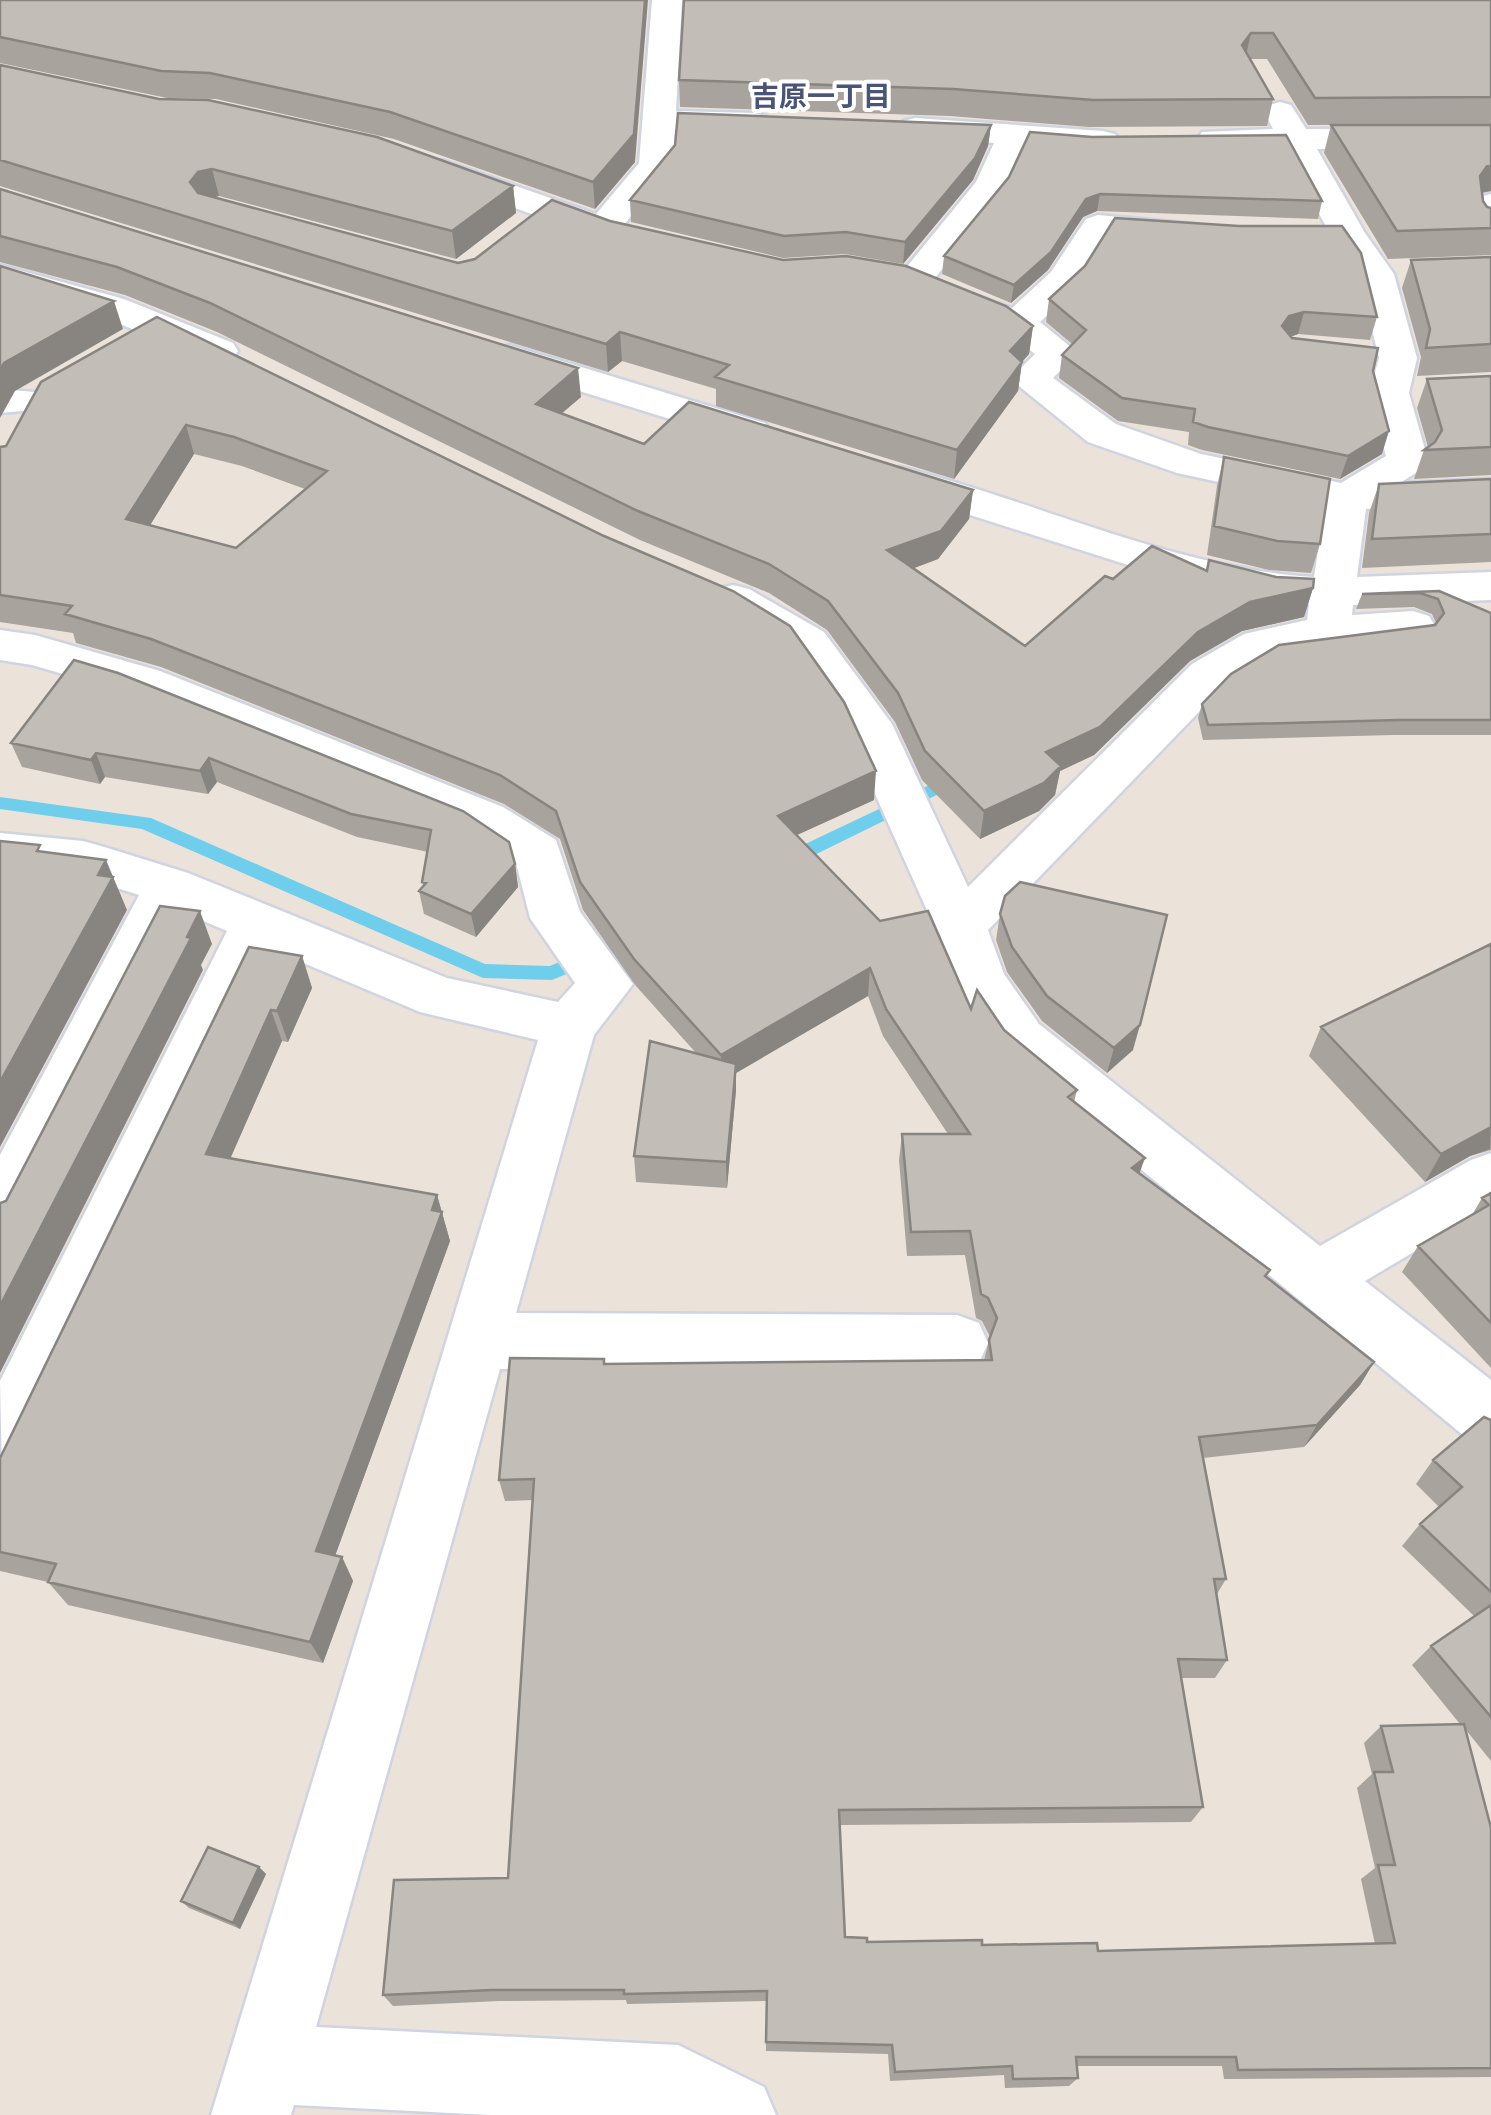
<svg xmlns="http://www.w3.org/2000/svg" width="1491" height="2115" viewBox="0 0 1491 2115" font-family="Overpass,'Noto Sans JP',sans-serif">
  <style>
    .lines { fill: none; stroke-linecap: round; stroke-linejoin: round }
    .stream { fill: #6eceec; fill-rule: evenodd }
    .minor-casing { stroke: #d0d3e1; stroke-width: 5 }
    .minor { fill: #fff; fill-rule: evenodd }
    .wall { fill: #a8a39d; fill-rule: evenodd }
    .shaded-wall { fill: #888480 }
    .building { fill: #c3bdb7; stroke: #888480; stroke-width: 2.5; fill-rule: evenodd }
    .labels { text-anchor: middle; stroke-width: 8; stroke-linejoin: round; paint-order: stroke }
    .far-neighbourhood-label { font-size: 28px; font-weight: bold; fill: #4a5378; stroke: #fff }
  </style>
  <rect width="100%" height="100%" fill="#ebe3da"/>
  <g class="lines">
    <path class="stream" d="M957 772 963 774 966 778 963 782 792 866 786 868 777 861 780 856Z
      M0 797 151 818 485 964 550 966 635 930 644 937 642 942 552 980 483 978 142 829 0 809Z"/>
    <defs>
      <path id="minor" d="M652 0H682L676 111 754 113 766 116 770 123 766 130H675L673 164 624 225 632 233 627 241 614 244 430 177 425 170 430 163 442 160 596 214 639 163Z
        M1280 102 1291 105 1306 129 1491 128V148L1317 149 1365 233 1394 274 1417 358 1409 393 1428 460 1422 469 1400 483 1491 479V505L1366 509 1357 577 1491 572V600L1353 605 1352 615 1413 611 1429 616 1435 626 1429 636 1328 646 1273 656 1224 686 988 930 1004 974 1039 1024 1320 1246 1471 1160 1491 1153V1206L1365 1281 1491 1380V1448L1469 1440 1001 1054 953 982 934 926 846 729 792 652 717 609 711 599 717 589 733 585 749 589 824 632 892 724 968 887 1192 664 1244 634 1307 620 1309 604 1268 602 1147 571 885 488 879 479 885 470 900 467C1037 501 1171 568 1314 577L1325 505 1177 473 1088 442 1010 379 1035 354 1004 331 952 310 946 302 952 294 965 291 1012 308 1051 272 1086 219 1098 215 1194 224 1200 231 1194 238 1182 242 1109 237 1078 287 1040 322 1078 353 1053 378 1116 424 1201 454 1341 483 1386 456 1369 393 1379 358 1358 274 1330 234 1284 149 1202 146 1197 139 1202 132 1273 129 1264 112 1269 105Z
        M915 118 1103 131 1115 134 1120 141 1115 148 1103 151 1026 146 1004 192 927 288 914 291 901 288 896 280 976 182 994 143 903 135 899 128 903 121Z
        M1491 194V235L1479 231C1471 221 1471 207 1479 197Z
        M0 265 124 299 233 343 238 351 233 359 219 362 205 359 98 315 0 287Z
        M509 345 765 423 771 432 765 441 751 444 495 365 490 357 495 349Z
        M0 389 46 393 52 401 46 409 0 413Z
        M0 630 35 635 160 671 503 807 556 840 580 912 633 984 594 1035 516 1313 957 1315 979 1323 988 1343 979 1363 957 1371 500 1369 316 2027 678 2045 764 2087 776 2115H490L294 2105 291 2115H211L538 1040 420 1012 270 949 25 1464 2 1473 0 1381 227 931 182 912 21 1229 0 1236V1155L139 895 82 877 0 869V833L83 841 101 846 188 873 447 978 558 1002 575 983 530 918 516 863 469 831 128 693 32 665 0 660Z"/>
    </defs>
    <use href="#minor" class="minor-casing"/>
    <use href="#minor" class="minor"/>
  </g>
  <path class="wall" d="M0 0 635 162 595 209 394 139 216 99 167 98 0 63Z
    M1491 0V124L1308 125 1267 59H1250L1273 99 1267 126 1089 127 950 116 680 107 679 80Z
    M0 65 513 186 516 213 456 259 219 196 215 197 458 263 610 221 1033 326 1029 354 1022 362 1018 391 954 479 716 406V389L622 361 608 372 0 186Z
    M991 125 988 146 973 180 903 264 845 254 783 258 631 222 630 200Z
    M1331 125H1491V191L1482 193 1483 201 1487 207 1491 208V255L1388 259 1324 153Z
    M1009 177 1322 201 1318 219 1097 211 1083 217 1048 270 1011 303 942 274 944 256Z
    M0 189 581 397 561 413 644 444 973 490 969 519 938 559 914 568 1025 646 1113 579 1206 570 1209 560 1313 588 1304 617 1242 631 1190 661 1094 755 1060 771 1055 795 1039 811 980 839 922 780 895 722 827 630 769 593 640 540 217 332 125 295 0 262Z
    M1491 257V372L1417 376 1421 357 1402 288 1411 260Z
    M1085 266 1377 317 1370 340 1298 334 1291 337 1373 371 1382 454 1340 479 1202 450 1188 445 1189 432 1118 421 1059 378 1062 355 1072 344 1046 322 1049 299Z
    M157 317 874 800 797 835 880 921 971 1009 1004 1030 1077 1090 1074 1102 1140 1173 1270 1270 1266 1277 1374 1362 1360 1385 1304 1447 1203 1458 1226 1579 1217 1594 1227 1660 1215 1678H1181L1203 1807 1191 1822 840 1825 845 1937 867 1942 982 1945 1098 1951 1375 1944 1361 1879 1375 1868 1357 1788 1372 1774 1364 1743 1381 1726 1460 1724 1412 1665 1431 1646 1474 1616 1402 1546 1420 1524 1439 1507 1416 1484 1433 1460 1491 1420V1761L1466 1730 1491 1828V2077L1224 2079 1222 2066H1077L1078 2078 1069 2086 1005 2088 1004 2075 890 2081 888 2054 766 2051V2001L627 2004 626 2000 499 2001 393 2006 383 1995 508 1878 533 1500 505 1501 499 1480 604 1364 984 1360 990 1337 982 1321 976 1318 965 1255 907 1256 899 1160 902 1134H948L883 1036 868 996 736 1073V1090L727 1188 636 1182 634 1156 696 1053 636 986 583 910 560 839 504 804 161 667 76 643 73 633 0 622V447L6 446ZM194 454 242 466 305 489 236 548 150 525Z
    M1491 376V475L1414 479 1424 450 1428 447 1417 408 1427 379Z
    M1224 457 1320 544 1311 573 1269 570 1207 555 1217 486Z
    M1491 479V562L1362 568 1369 513 1379 484Z
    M1439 591 1491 613V735H1393L1203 740 1198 718 1202 704 1436 623 1432 614 1414 607 1356 609 1362 594Z
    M74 660 515 864 518 887 476 937 424 914 419 891 424 886 422 882 428 852 357 837 217 782 208 794 105 777 100 784 22 767 11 743Z
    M1000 914 1133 1050 1107 1073 1042 1021 1007 972 996 940Z
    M1491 944V1150L1470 1156 1425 1182 1309 1056 1321 1027Z
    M302 956 312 988 288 1042 282 1041 230 1159 437 1195 450 1241 335 1556 342 1557 353 1581 323 1663 68 1605 48 1582 0 1571V1458Z
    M1491 1193V1368L1402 1272 1418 1246 1472 1215 1482 1198Z
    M259 1867 266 1874 240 1929 189 1908 181 1901Z"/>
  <path class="shaded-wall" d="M645 0H648L635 162 595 209 593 182Z
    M1251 33 1245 59 1242 45Z
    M991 125 988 146 973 180 903 264 905 242Z
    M1491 165V191L1478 193 1480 176 1487 166Z
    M212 169 219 196 205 199 197 210 190 182 198 172Z
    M513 186 516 213 456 259 452 231Z
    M1100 194 1097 211 1083 217 1048 270 1011 303 1014 285 1086 199Z
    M114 301 123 329 15 391 0 418V370L4 363Z
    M1304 312 1298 334 1283 339 1282 326 1289 316Z
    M1033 326 1029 354 1006 379 1010 351Z
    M620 332 622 361 608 372 606 344Z
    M1022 362 1018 391 954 479 957 450Z
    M578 368 581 397 539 433 536 404Z
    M186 425 194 454 136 548 126 519Z
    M1389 431 1382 454 1340 479 1348 456Z
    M973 490 969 519 938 559 885 579 887 550Z
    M1313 588 1304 617 1242 631 1190 661 1094 755 1060 771 1055 795 1039 811 980 839 984 811 1046 752 1198 632 1250 602Z
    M96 753 105 777 100 784 91 760Z
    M209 758 217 782 208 794 200 771Z
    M876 771 874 800 777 844 778 816Z
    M106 860 127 910 0 1147V1082Z
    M515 864 518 887 476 937 471 914Z
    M200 911 212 944 201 965 203 970 0 1373V1306Z
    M302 956 312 988 288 1042 277 1011Z
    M870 968 868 996 736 1073V1090L727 1188 721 1055Z
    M271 1010 282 1041 219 1184 206 1154Z
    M1140 1025 1133 1050 1107 1073 1114 1048Z
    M1491 1127 1490 1149 1470 1156 1425 1182 1441 1154Z
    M1145 1158 1136 1183 1132 1168Z
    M437 1195 450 1241 328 1575 316 1551Z
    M1374 1362 1360 1385 1304 1447 1317 1425Z
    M342 1557 353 1581 323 1663 310 1642Z
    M259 1867 266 1874 240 1929 233 1923Z"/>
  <path class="building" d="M0 0H645L634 134 593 182 390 112 210 73 161 71 0 37Z
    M684 0H1491V97L1315 98 1273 33H1251L1242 45 1273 99 1093 100 953 89 679 80Z
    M0 65 159 99 208 100 377 137 513 186 452 231 212 169 198 172 190 182 198 193 458 263 475 259 552 200 610 221 783 260 846 256 906 266 1006 306 1033 326 1010 351 1022 362 957 450 715 377 729 365 620 332 606 344 0 160Z
    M678 113 991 125 975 158 905 242 846 232 784 236 630 200 675 145Z
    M1331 125H1491V165L1487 166 1480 176 1483 201 1487 207 1491 208V228L1397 231Z
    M1030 132 1092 137 1286 135 1322 201 1100 194 1086 199 1051 252 1014 285 944 256 1009 177Z
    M0 189 578 368 536 404 644 444 689 402 973 490 941 531 887 550 1025 646 1105 576 1113 579 1152 546 1207 571 1209 560 1276 577 1314 579 1313 588 1250 602 1198 632 1100 727 1046 752 1061 766 1044 783 984 811 925 751 898 693 828 601 769 564 638 511 210 303 117 267 0 236Z
    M1115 218 1239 226H1342L1361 253 1377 317 1304 312 1289 316 1282 326 1292 338 1378 348 1373 371 1389 431 1348 456 1208 427 1193 422 1195 409 1122 398 1062 355 1086 330 1049 299 1085 266Z
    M1491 257V344L1426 348 1430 329 1411 260Z
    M0 266 114 301 4 363 0 370Z
    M157 317 604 536 733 591 790 626 844 702 876 771 778 816 880 921 928 911 971 1009 977 990 1004 1030 1077 1090 1068 1097 1145 1158 1132 1168 1270 1270 1265 1276 1374 1362 1317 1425 1199 1437 1226 1579H1214L1227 1660 1178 1659 1203 1807 839 1810 845 1937 867 1938V1942L982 1940V1945L1097 1943 1098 1951 1395 1943 1378 1865H1395L1374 1772H1393L1381 1726 1464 1724 1491 1828V2068L1238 2070 1236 2057H1076L1078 2078 1013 2079 1012 2066 895 2072 892 2045 766 2042 767 1991 624 1994V1990H492L383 1995 394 1880 508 1878 534 1479 499 1480 510 1358 604 1359V1364L992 1360 989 1340 997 1318 988 1298 981 1294 970 1231 911 1232 902 1134H970L886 1009 870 968 721 1055 634 959 580 882 556 811 500 775 151 639 65 614 72 606 0 595V447L6 446 41 382ZM186 425 234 437 327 471 236 548 126 519Z
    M1491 376V447L1424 450 1435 442 1442 430 1427 379Z
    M1224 457 1330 479 1320 544 1277 541 1214 526Z
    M1491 479V534L1372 539 1379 484Z
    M1439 591 1491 613V720H1399L1208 725 1202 704 1231 674 1279 645 1435 625 1444 613 1438 599 1420 593 1362 594Z
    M74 660 118 673 463 811 509 842 515 864 471 914 419 891 426 883 422 882 431 830 351 814 209 758 200 771 96 753 91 760 11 743Z
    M0 841 40 845 37 851 106 860 98 875 113 877 0 1082Z
    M1020 882 1167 915 1140 1025 1114 1048 1047 996 1012 947 1000 914 1005 896Z
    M160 906 200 911 187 937 191 938 0 1306V1203L6 1201Z
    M1491 944V1127L1441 1154 1321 1027Z
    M249 947 302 956 277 1011 271 1010 206 1154 437 1195 432 1210 442 1212 316 1551 342 1557 310 1642 48 1582 56 1564 0 1552V1458Z
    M650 1041 736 1064 727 1162 634 1156Z
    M1491 1193V1323L1418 1246 1489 1205 1482 1198Z
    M1484 1417 1491 1420V1592L1420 1524 1462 1487 1433 1460Z
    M1491 1605V1717L1431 1646Z
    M208 1847 259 1867 233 1923 181 1901Z"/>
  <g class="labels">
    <g class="far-neighbourhood-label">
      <text x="821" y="106">吉原一丁目</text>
    </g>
  </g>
</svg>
